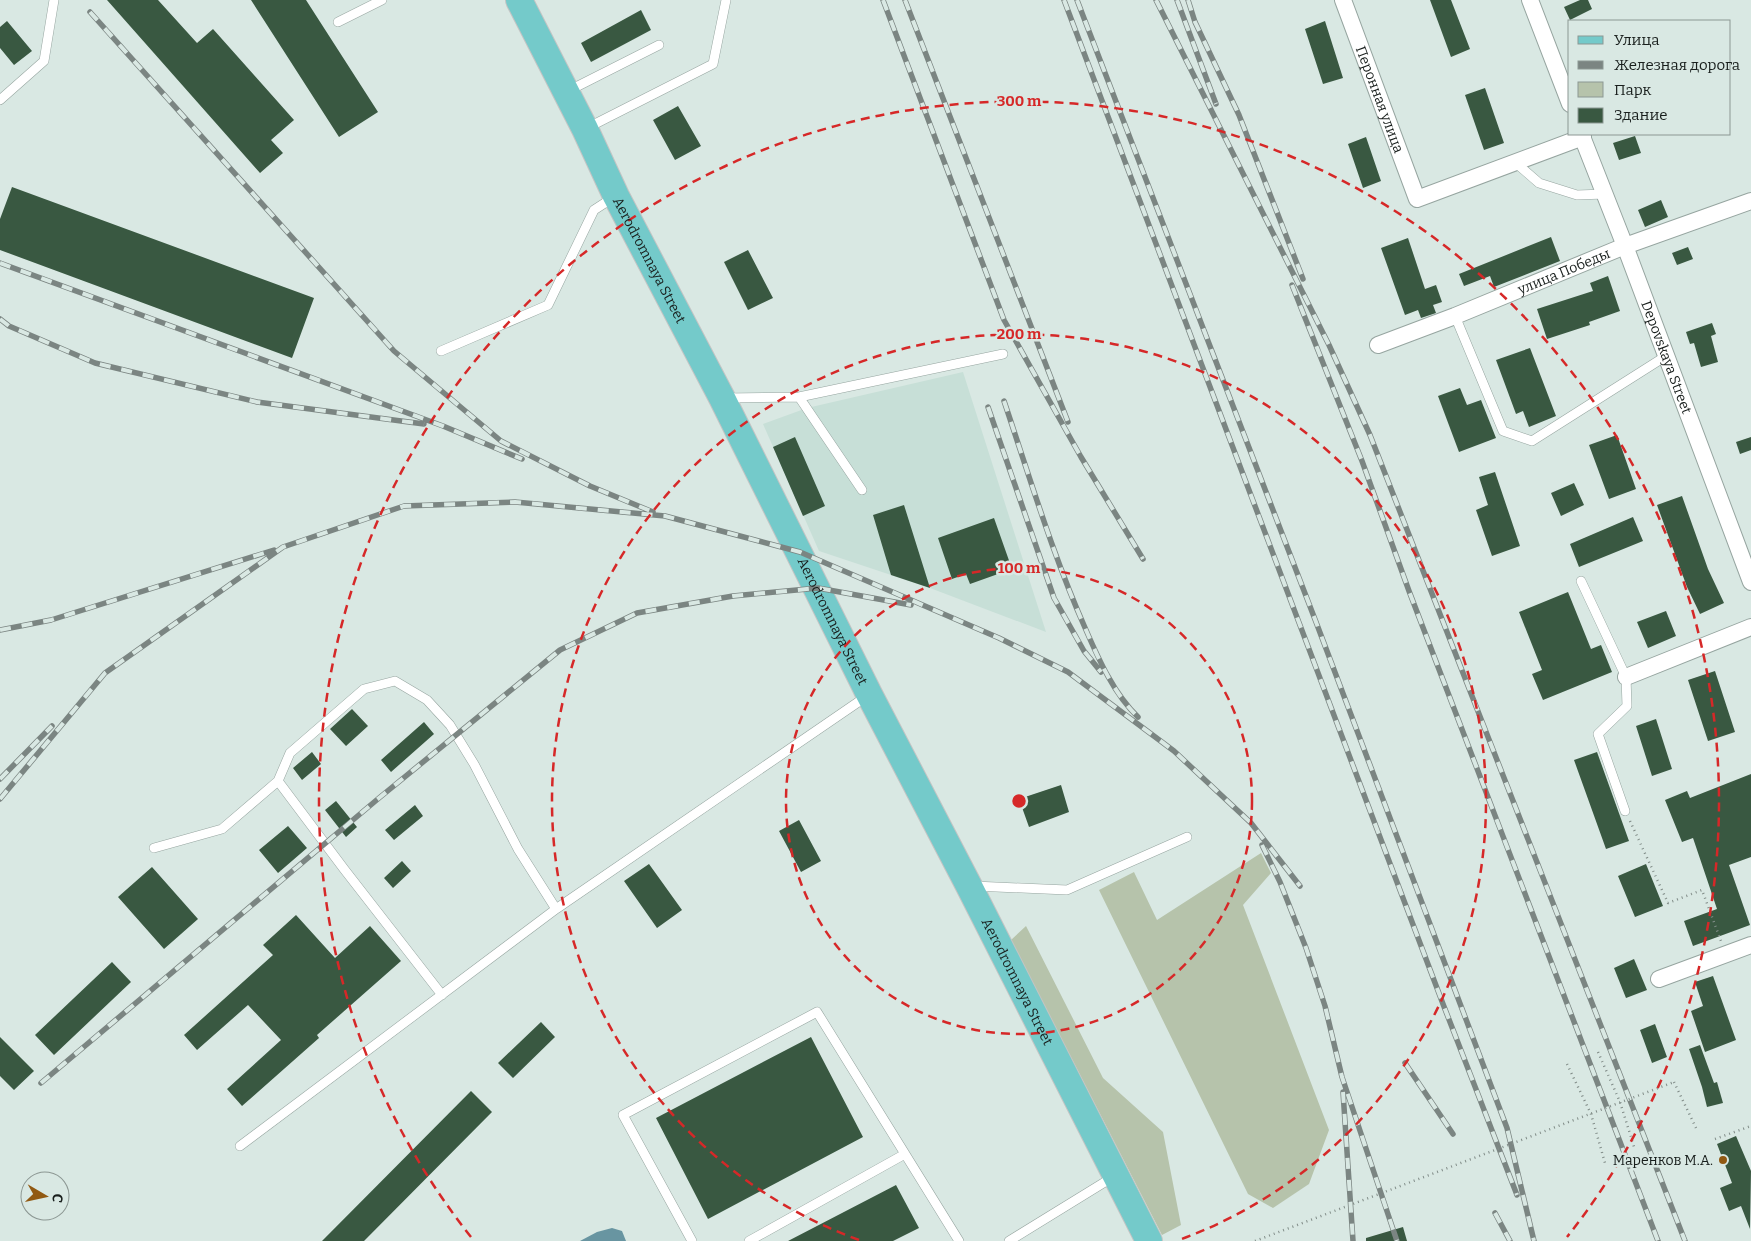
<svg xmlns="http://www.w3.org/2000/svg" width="1751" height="1241" viewBox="0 0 1751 1241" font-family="Bitter,serif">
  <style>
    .built { fill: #c7dfd7 }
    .green { fill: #b6c3ab }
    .water { fill: #6895a1 }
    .building { fill: #395841 }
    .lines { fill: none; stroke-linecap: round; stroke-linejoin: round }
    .lane-casing { stroke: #96a5a0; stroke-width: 10 }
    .street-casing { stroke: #96a5a0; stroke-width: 18 }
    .primary-casing { stroke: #c3c4c4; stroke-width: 28 }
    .path { stroke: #828d89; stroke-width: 2.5; stroke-dasharray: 1 4; stroke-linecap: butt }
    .lane { stroke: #fff; stroke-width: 9 }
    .street { stroke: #fff; stroke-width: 16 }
    .primary { stroke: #74caca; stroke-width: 26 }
    .rail-casing { stroke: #7b8582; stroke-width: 5.5 }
    .rail { stroke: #d9e8e3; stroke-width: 4; stroke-dasharray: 11; stroke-linecap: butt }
    .path-bridge { stroke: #828d89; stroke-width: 2.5; stroke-dasharray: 1 4; stroke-linecap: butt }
    .ring { fill: none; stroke: #d62828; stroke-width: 2.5; stroke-dasharray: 9 6 }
    .poi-dot { fill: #915912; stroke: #d9e8e3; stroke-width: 2 }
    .labels { text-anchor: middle; stroke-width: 5; stroke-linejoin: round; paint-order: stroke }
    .street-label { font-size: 14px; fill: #181e1c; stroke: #d9e8e3 }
    .poi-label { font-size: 14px; fill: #181e1c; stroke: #d9e8e3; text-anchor: end }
    .centre { fill: #d62828; stroke: #d9e8e3; stroke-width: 2.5 }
    .ring-label { font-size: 15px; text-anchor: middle; font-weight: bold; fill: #d62828; stroke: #d9e8e3; stroke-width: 5; stroke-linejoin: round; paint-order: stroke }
  </style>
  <rect width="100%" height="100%" fill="#d9e8e3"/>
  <path class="built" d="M963 372 1046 632 930 588 819 551 763 424 807 408Z"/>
  <path class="green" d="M1261 853 1271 873 1243 905 1329 1130 1309 1184 1273 1208 1248 1194 1099 890 1134 872 1157 920Z
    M1026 926 1103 1078 1163 1132 1181 1225 1162 1235 1011 940Z"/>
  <path class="water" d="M612 1228 622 1231 626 1241H580L597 1232Z"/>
  <path class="building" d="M107 0H158L197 43 213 29 294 120 271 140 283 153 260 173Z
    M251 0H306L378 112 339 137Z
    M1430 0H1451L1470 49 1451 57Z
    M1580 0H1588L1592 9 1570 20 1564 7Z
    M641 10 651 30 591 62 581 43Z
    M7 21 32 51 14 65 0 48V27Z
    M1325 21 1343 78 1323 84 1305 29Z
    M1485 88 1504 143 1484 150 1465 95Z
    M678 106 701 146 675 160 653 120Z
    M1635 136 1641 153 1619 160 1613 143Z
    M1366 137 1381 181 1363 188 1348 144Z
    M12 187 314 298 292 358 0 250V219Z
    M1661 200 1668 217 1645 227 1638 210Z
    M1551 237 1560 261 1494 287 1490 276 1464 286 1459 274Z
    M1408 238 1425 289 1436 285 1442 302 1433 305 1436 313 1421 318 1418 310 1405 315 1381 248Z
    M1688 247 1693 259 1677 265 1672 253Z
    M748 250 773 298 748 310 724 262Z
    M1608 276 1620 311 1589 322 1590 325 1547 339 1537 309 1593 291 1590 283Z
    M1712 323 1716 334 1711 336 1718 362 1701 367 1694 343 1690 344 1686 332Z
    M1530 348 1556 416 1529 427 1523 411 1516 414 1496 360Z
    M1460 388 1467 405 1481 400 1496 438 1459 452 1438 396Z
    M1617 435 1636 489 1609 499 1589 445Z
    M795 437 825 506 803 516 773 447Z
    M1751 437V450L1740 454 1736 442Z
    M1495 472 1520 546 1492 556 1476 510 1488 505 1479 477Z
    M1574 483 1584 505 1561 516 1551 493Z
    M1682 496 1708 569 1724 603 1700 614 1687 587 1657 505Z
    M904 505 930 588 891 575 873 515Z
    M1633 517 1643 541 1579 567 1570 544Z
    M994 518 1012 569 970 584 966 574 952 579 938 538Z
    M1568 592 1591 649 1601 645 1612 672 1543 700 1532 674 1542 670 1519 612Z
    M1666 611 1676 636 1648 648 1637 622Z
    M1715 671 1735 732 1708 741 1688 680Z
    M352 709 368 726 346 746 330 729Z
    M1656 719 1672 769 1652 776 1636 726Z
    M424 722 434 734 391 772 381 760Z
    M312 752 321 764 302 780 293 768Z
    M1597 752 1629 841 1606 849 1574 760Z
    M1751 774V857L1729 865 1750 925 1693 946 1684 921 1717 909 1693 838 1682 842 1665 800 1687 791 1690 798Z
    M1061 785 1069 812 1029 827 1019 799Z
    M336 801 357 827 346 837 325 810Z
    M415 805 423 816 394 840 385 830Z
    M799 820 821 861 801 872 779 831Z
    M288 826 307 848 278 873 259 850Z
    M402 861 411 871 393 888 384 878Z
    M649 864 682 910 657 928 624 881Z
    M1646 864 1663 906 1635 917 1618 876Z
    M152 867 198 919 164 949 118 897Z
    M296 915 335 958 370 926 401 961 317 1035 319 1038 242 1106 227 1089 281 1040 248 1005 197 1050 184 1035 273 955 263 945Z
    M1634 959 1647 990 1626 998 1614 968Z
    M112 962 131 982 54 1055 35 1035Z
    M1713 976 1736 1040 1705 1052 1691 1011 1703 1006 1695 982Z
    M541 1022 555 1037 513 1078 498 1063Z
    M1655 1024 1667 1057 1652 1063 1640 1030Z
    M0 1037 34 1071 14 1090 0 1076Z
    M811 1037 863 1137 708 1219 656 1118Z
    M1700 1045 1714 1083 1717 1082 1723 1103 1707 1107 1702 1087 1689 1049Z
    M471 1091 492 1112 364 1241H322Z
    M1736 1136 1751 1171 1750 1229 1741 1206 1729 1211 1720 1188 1732 1183 1717 1144Z
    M896 1185 919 1228 893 1241H788Z
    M1403 1227 1407 1241H1366V1238Z"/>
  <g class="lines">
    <defs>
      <path id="lane" d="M338 22 382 0
        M568 91 659 45
        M0 100 44 61 54 0
        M587 128 713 64 726 0
        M1516 163 1539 183 1577 195 1605 194
        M1455 316 1503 431 1532 441 1666 356
        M441 351 548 305 594 210 614 197
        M799 397 1003 354
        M725 398 799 397 862 490
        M1581 581 1626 677 1627 706 1598 734 1625 811
        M278 781 344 869 442 995
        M154 848 222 829 278 781 290 753 364 689 395 681 427 700 450 725 474 764 518 849 556 909
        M974 886 1067 890 1187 837
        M240 1146 556 909 867 696
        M692 1241 623 1115 817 1012 959 1241
        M749 1241 905 1154
        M1009 1241 1113 1177"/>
      <g id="street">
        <path id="s1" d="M1343 0 1417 199 1583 137"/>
        <path d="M1530 0 1570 104"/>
        <path id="s2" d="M1581 134 1625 246 1751 582"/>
        <path id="s3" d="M1378 345 1455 316 1625 246 1751 201"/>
        <path d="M1626 677 1751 627"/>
        <path d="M1659 979 1751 945"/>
      </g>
      <g id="primary">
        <path id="s4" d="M519 0 585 129 616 196 722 398 869 694 969 886 1149 1241"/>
      </g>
    </defs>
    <use href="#lane" class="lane-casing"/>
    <use href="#street" class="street-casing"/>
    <use href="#primary" class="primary-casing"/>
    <path class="path" d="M1630 821 1668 903 1702 890 1721 941
      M1598 1052 1620 1102 1635 1150
      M1567 1064 1591 1114 1605 1163
      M1674 1082 1696 1128
      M1715 1139 1751 1126
      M1255 1241 1395 1188"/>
    <use href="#lane" class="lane"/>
    <use href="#street" class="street"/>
    <use href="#primary" class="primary"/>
    <defs>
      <path id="rail" d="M883 0 1004 320 1081 457 1143 559
        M905 0 1068 422
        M1064 0 1443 1004 1517 1195
        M1077 0 1316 622 1507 1128 1534 1241
        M1156 0 1329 345 1370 435 1685 1241
        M1177 0 1216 104
        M1188 0 1195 22 1239 115 1303 279
        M90 12 394 351 501 441 590 486 653 512
        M0 263 443 426 522 459
        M1292 285 1362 461 1409 591 1658 1241
        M0 319 9 326 95 363 257 402 424 424
        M1004 401C1030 478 1053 556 1086 630 1099 660 1114 694 1138 717
        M988 407 1054 598 1084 651 1101 672
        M0 630 51 620 274 550
        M0 779 52 726
        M0 799 105 673 283 547 404 506 515 502 665 516 800 552 999 638 1068 672 1174 751 1251 823 1300 886
        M1262 845 1280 882 1306 948 1325 1006 1342 1077 1397 1241
        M1405 1063 1453 1134
        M41 1083 379 798 560 650 637 613 733 596 818 588 911 605
        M1343 1092 1353 1241
        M1495 1213 1510 1241"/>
    </defs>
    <use href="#rail" class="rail-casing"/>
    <use href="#rail" class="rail"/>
    <path class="path-bridge" d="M1395 1188 1674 1082"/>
  </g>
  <g class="ring">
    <circle cx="1019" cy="801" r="233"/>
    <path d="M859 1240A467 467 0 1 1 1179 1240"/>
    <path d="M471 1237A700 700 0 1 1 1567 1237"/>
  </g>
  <circle class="poi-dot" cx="1723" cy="1160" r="5"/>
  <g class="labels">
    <g class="street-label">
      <text dy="5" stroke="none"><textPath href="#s1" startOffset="106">Перонная улица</textPath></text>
      <text dy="5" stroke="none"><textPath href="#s4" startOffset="291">Aerodromnaya Street</textPath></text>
      <text dy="5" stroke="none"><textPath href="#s3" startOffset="200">улица Победы</textPath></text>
      <text dy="5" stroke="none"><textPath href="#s2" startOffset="239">Depovskaya Street</textPath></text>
      <text dy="5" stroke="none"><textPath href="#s4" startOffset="696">Aerodromnaya Street</textPath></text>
      <text dy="5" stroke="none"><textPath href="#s4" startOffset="1101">Aerodromnaya Street</textPath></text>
    </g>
    <g class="poi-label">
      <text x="1713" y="1165">Маренков М.А.</text>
    </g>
  </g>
  <circle cx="1019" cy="801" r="8" class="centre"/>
  <g class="ring-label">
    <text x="1019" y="106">300 m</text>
    <text x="1019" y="339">200 m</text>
    <text x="1019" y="573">100 m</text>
  </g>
  <rect x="1568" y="20" width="162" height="115" fill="#d9e8e3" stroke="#8c9793"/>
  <rect x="1578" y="36" width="25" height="8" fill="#74caca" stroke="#8c9793"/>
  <text x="1614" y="45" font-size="15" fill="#181e1c">Улица</text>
  <rect x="1578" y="61" width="25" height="8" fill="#7b8582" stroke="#8c9793"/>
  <text x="1614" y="70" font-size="15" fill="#181e1c">Железная дорога</text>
  <rect x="1578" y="82" width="25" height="15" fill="#b6c3ab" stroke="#8c9793"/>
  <text x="1614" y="95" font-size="15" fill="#181e1c">Парк</text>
  <rect x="1578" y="108" width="25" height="15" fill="#395841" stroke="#8c9793"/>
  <text x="1614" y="120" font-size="15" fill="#181e1c">Здание</text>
  <g transform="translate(45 1196) rotate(99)"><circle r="24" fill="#d9e8e3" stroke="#8c9793"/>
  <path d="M0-4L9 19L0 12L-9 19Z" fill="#915912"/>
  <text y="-8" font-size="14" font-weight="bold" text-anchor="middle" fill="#181e1c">С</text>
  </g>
</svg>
